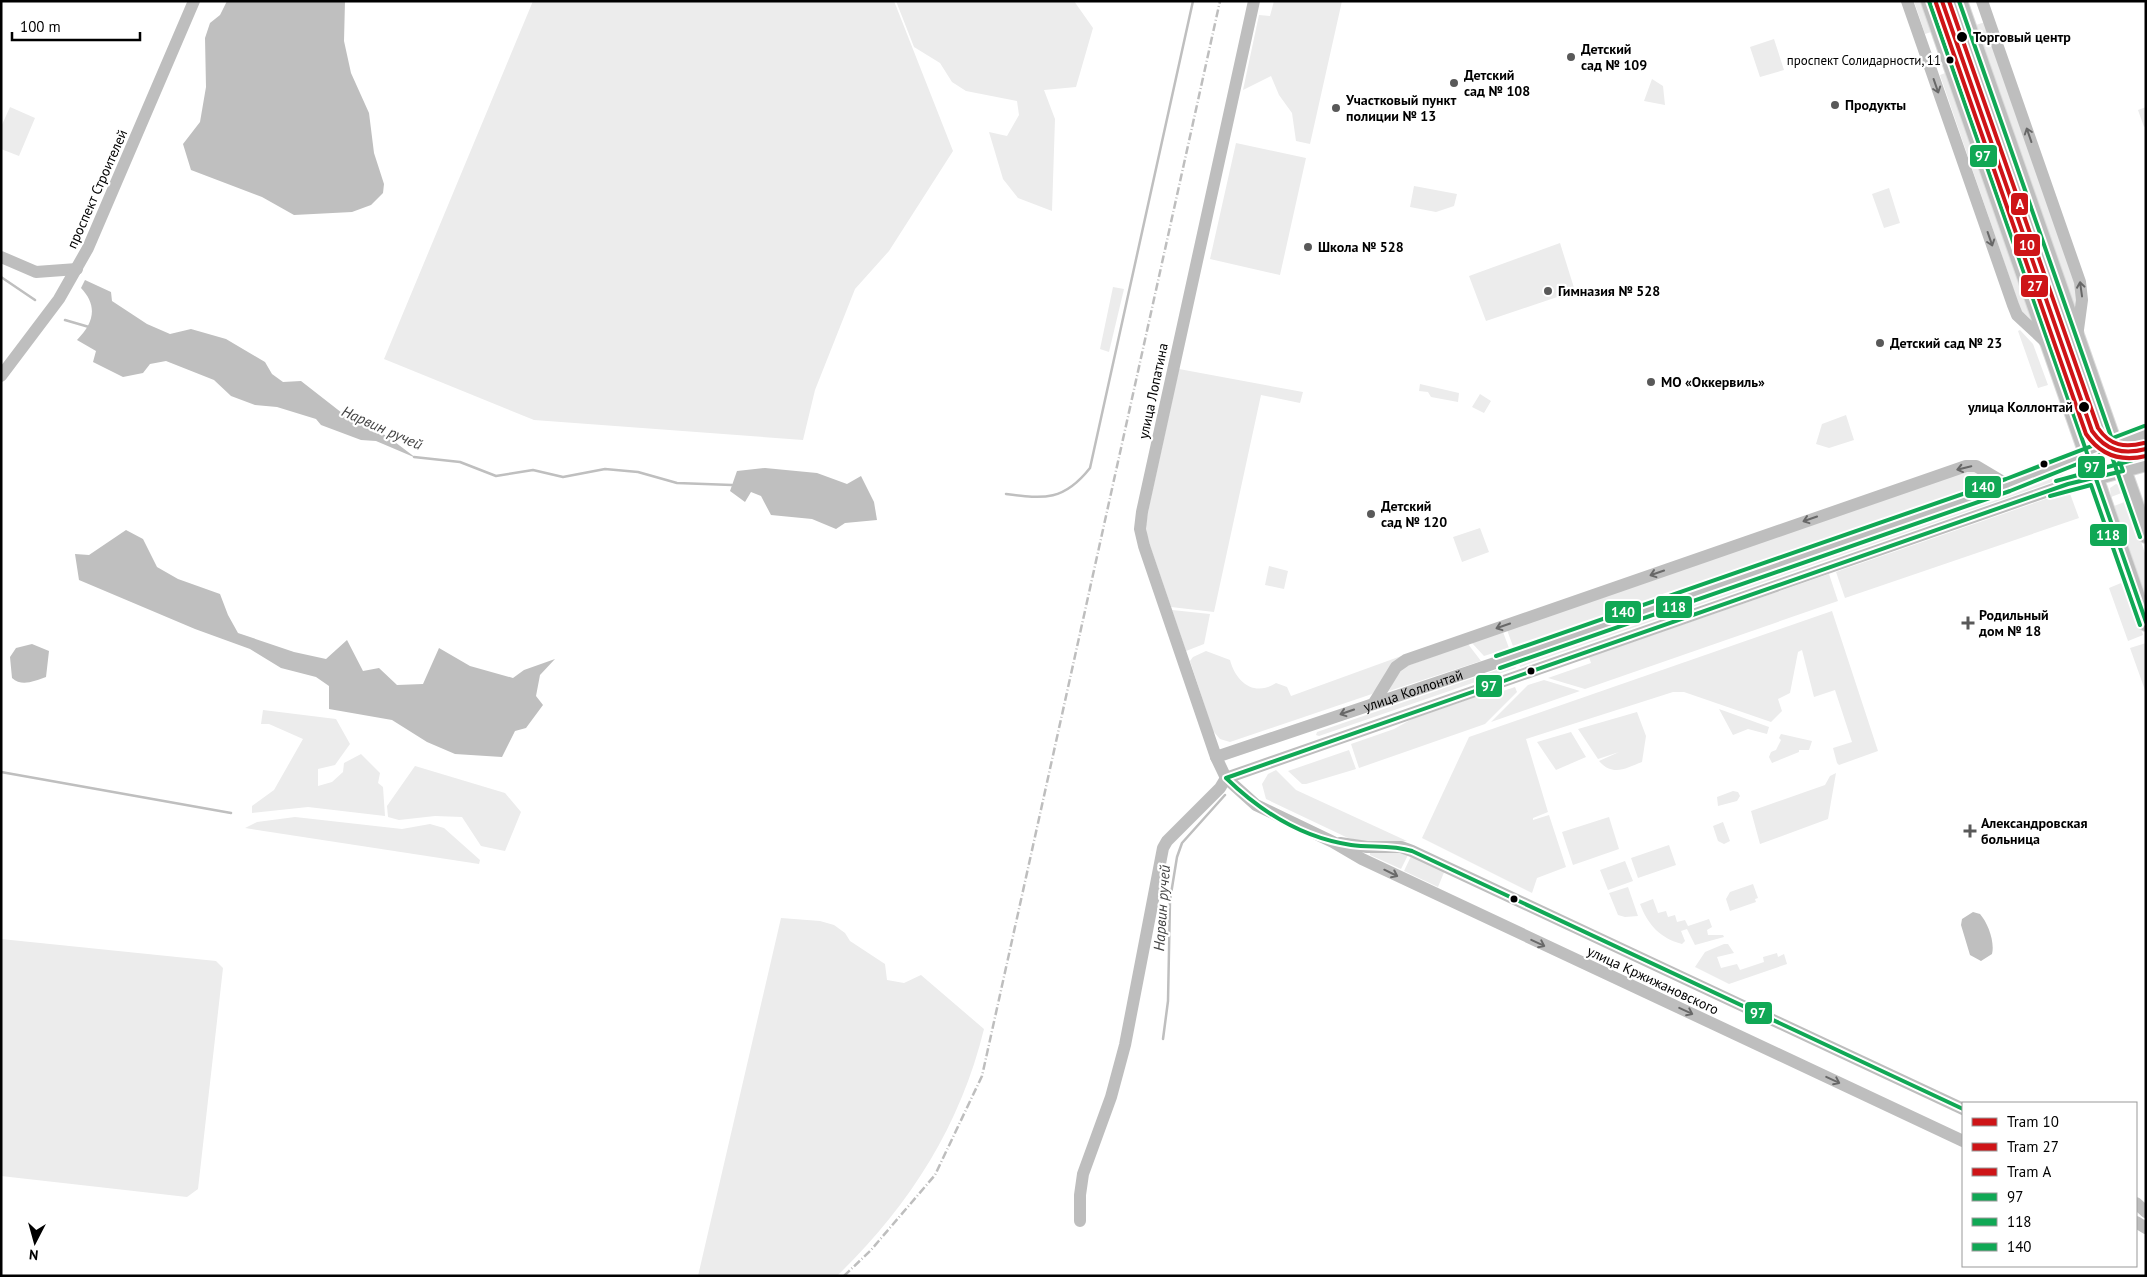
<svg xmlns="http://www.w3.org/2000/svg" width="2147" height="1277" viewBox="0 0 2147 1277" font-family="'PT Sans',sans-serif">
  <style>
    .green { fill: #ececec }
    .water { fill: #bfbfbf }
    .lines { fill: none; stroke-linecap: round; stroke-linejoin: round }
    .stream { stroke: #bfbfbf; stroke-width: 2.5 }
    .major-casing { stroke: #dbdbdb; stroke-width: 18 }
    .minor { stroke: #bebebe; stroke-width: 12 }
    .major { stroke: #bebebe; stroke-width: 16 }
    .rail { stroke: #bebebe; stroke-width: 2.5; stroke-dasharray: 8 2.5 1 2.5; stroke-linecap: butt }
    .bus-1-casing { stroke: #fff; stroke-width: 8 }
    .bus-2-casing { stroke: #fff; stroke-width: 8 }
    .bus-3-casing { stroke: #fff; stroke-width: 8 }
    .bus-1 { stroke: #10a855; stroke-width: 4 }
    .bus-2 { stroke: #10a855; stroke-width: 4 }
    .bus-3 { stroke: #10a855; stroke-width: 4 }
    .tram-1-casing { stroke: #fff; stroke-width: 8 }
    .tram-2-casing { stroke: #fff; stroke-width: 8 }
    .tram-3-casing { stroke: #fff; stroke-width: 8 }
    .tram-1 { stroke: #ce1417; stroke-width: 4 }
    .tram-2 { stroke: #ce1417; stroke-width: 4 }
    .tram-3 { stroke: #ce1417; stroke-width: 4 }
    .oneway { stroke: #686868 }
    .stop-dot { fill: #000; stroke: #fff; stroke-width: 2 }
    .poi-dot { fill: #595959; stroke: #fff; stroke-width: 2 }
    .labels { text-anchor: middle; stroke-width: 4.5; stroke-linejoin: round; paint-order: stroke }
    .bus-label { font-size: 13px; fill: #000; stroke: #fff; text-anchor: end }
    .stop-label { font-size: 14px; font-weight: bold; fill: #000; stroke: #fff; text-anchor: start }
    .poi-label { font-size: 14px; font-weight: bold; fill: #000; stroke: #fff; text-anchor: start }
    .street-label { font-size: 14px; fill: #000; stroke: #fff }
    .water-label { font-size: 15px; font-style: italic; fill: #444; stroke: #fff }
    .line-badge { stroke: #fff; stroke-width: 2 }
    .badge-label { font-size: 14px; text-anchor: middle; font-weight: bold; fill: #fff }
  </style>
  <rect width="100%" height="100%" fill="#fff"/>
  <path class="green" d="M533 1H894L953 151 889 251 855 289 815 390 803 440 534 420 384 359Z
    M896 1H1074L1093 28 1076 87 1044 90 1055 119 1052 211 1018 198 1003 179 989 132 1007 136 1019 115 1017 101 966 91 952 82 940 63 914 47Z
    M1274 1H1342L1310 144 1296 141 1292 113 1279 95 1271 76 1243 90 1259 15 1270 16Z
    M1914 1H1924L1934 31 1925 34Z
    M1985 22 2076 282V305L2073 304 1976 25Z
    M1774 39 1784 70 1760 77 1750 47Z
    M1948 72 2032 320 2021 311 1940 75Z
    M1652 79 1663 86 1665 105 1644 101Z
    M10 107 35 118 19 156 1 149V127Z
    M2146 107V126L2144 127 2138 110Z
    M1236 143 1306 158 1280 275 1210 259Z
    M1414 186 1457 194 1454 206 1436 212 1410 207Z
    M1889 188 1900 223 1884 228 1872 194Z
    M1560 243 1575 291 1486 321 1469 276Z
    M1113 287 1124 289 1109 352 1100 349Z
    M2020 330 2033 344 2048 385 2038 388 2018 331Z
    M1179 369 1303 392 1300 403 1261 395 1214 612 1171 607 1147 537 1146 525 1149 507Z
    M1420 384 1459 393 1458 402 1431 397 1428 392 1419 391Z
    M1480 394 1491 401 1484 413 1472 407Z
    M1846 415 1854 440 1829 448 1816 444 1822 424Z
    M1973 469 1993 480 1991 484 1514 649 1507 630Z
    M2063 474 2064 478 1520 667 1519 662Z
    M2116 484 2121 486 2124 492 2111 497 2110 488Z
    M2069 491 2079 518 1845 598 1836 572Z
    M2127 501 2146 556V597L2114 506Z
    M1480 528 1489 552 1462 562 1453 537Z
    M1269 566 1288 571 1284 589 1265 585Z
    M1829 574 1838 601 1585 689 1548 678 1591 663 1589 657Z
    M2121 583 2131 600 2143 635 2128 641 2109 588Z
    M1172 610 1210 614 1204 644 1186 651Z
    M1832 611 1878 751 1839 765 1837 763 1833 748 1852 742 1835 690 1814 697 1802 650 1798 652 1790 693 1778 699 1782 711 1771 722 1684 692H1673L1526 739 1548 812 1533 818V820L1549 815 1566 867 1537 878 1532 893 1422 838 1469 737Z
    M1503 632 1509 648 1484 656 1472 643Z
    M2146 643V693L2130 648Z
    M1468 644 1481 661 1389 691 1396 675 1404 667Z
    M1206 651 1230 660C1236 683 1255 697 1276 683L1287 687 1291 696 1404 655 1372 694 1230 742 1220 739 1213 731 1190 661 1193 657Z
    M1514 664 1516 668 1319 736 1316 735 1317 732Z
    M1544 680 1580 691 1491 722 1528 685Z
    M1515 687 1517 692 1485 724 1359 768 1351 744 1394 729 1412 719 1495 690 1497 693Z
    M1719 709 1769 727 1767 734 1748 729 1733 735Z
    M263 710 336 719 350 744 335 765 318 769V786L332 782 343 772 344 763 361 754 380 773 378 783 383 787 385 816 308 807 252 813V806L274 790 303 739 269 724H261Z
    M1637 712 1646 736 1642 762C1626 768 1613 777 1599 761L1619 752 1598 759 1578 729Z
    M1571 732 1586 757 1556 770 1537 742Z
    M1781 734 1812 741 1809 750H1799V752L1772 763 1769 757 1771 752 1776 750 1781 740 1779 738Z
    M1349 750 1356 769 1306 784H1302L1288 771Z
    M415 766 505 793 521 812 505 851 481 846 462 817 435 816 399 820 388 817 387 806Z
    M1276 770 1296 790 1407 841 1367 842 1348 838 1266 799 1262 784 1268 774Z
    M1836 773 1828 819 1760 844 1751 811 1825 785 1830 776Z
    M1733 791 1738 792 1740 796 1737 801 1718 806 1717 797Z
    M295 817 402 829 430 824 444 828 480 860 479 864 245 828 257 822Z
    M1609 817 1619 849 1573 865 1562 832Z
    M1723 822 1730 841 1724 844 1718 841 1713 826Z
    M1669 845 1676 865 1638 878 1631 858Z
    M1370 852 1409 853 1401 869 1370 855Z
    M1412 854 1445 870 1438 887 1404 871Z
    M1625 861 1633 881 1608 890 1600 870Z
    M1753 884 1758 898 1755 899 1756 902 1730 911 1726 899 1730 892Z
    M1628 887 1638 916 1625 917 1618 915 1609 893Z
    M1653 899 1658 913 1666 911 1668 917 1675 915 1677 922 1685 920 1688 926 1709 919 1712 927 1707 930 1708 935H1723L1724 937 1695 945 1687 929 1681 931 1685 941 1682 944C1660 938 1648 925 1640 904Z
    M781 918 820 921 834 925 845 933 850 941 885 964 887 980 904 983 921 975 984 1029C960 1127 909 1206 837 1276H698Z
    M1 939 216 961 223 968 198 1189 187 1197 1 1176Z
    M1724 944H1728L1734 953 1717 957 1721 968 1737 964 1740 970 1764 962 1763 957 1777 953 1778 957 1784 954 1787 964 1729 984 1695 967 1705 952Z"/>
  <path class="water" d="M227 1H345L344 41 351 73 369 113 374 153 384 184 383 193 371 205 352 212 294 215 262 197 191 170 183 144 200 122 206 87 205 38 210 23 220 15Z
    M85 280 111 292 112 301 147 324 170 334 191 329 226 339 265 362 272 374 283 382 301 381 351 420 387 436 416 458 376 441 361 440 321 425 316 419 277 407 255 405 231 396 214 380 166 361 150 364 143 373 123 377 93 362 96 351 77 340C94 323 98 306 81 288Z
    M765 468 817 473 847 484 861 476 874 502 877 520 845 523 836 529 812 519 771 515 761 496 751 492 745 502 730 491 737 471Z
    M126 530 143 539 157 567 178 579 220 594 228 615 238 633 294 652 326 659 347 640 363 671 379 668 397 685 423 684 439 648 470 666 513 678 524 670 555 659 540 675 536 696 543 705 526 728 515 731 502 757 455 754 427 742 392 720 329 709V686L316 677 281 668 250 649 195 629 79 580 75 554 89 555Z
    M32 644 49 651 46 677C34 681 22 687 12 678L10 657 16 648Z
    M1973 912 1980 914C1988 923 1995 942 1992 954L1981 961 1970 955 1961 925 1962 919Z"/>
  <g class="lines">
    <path class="stream" d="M1 277 35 300
      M65 320 89 327
      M414 457 460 462 496 476 533 470 563 477 605 469 638 472 677 483 732 485
      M1006 494C1045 499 1064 501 1090 468L1193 1
      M1 772 231 813
      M1163 1039 1168 1001 1170 900 1177 857 1182 843 1225 795"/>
    <defs>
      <path id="major" d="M1929 1 2146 623
        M1959 1 2146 535
        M2088 455 2146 432
        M2095 477 2146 463"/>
    </defs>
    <use href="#major" class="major-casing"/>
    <g class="minor">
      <path d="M1254 1 1142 512 1140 529 1144 546 1216 757 1226 778 1256 805 1333 842 1362 859 1963 1141"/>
      <path d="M1907 1 2013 305 2017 315 2048 344"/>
      <path d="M1982 1 2080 282 2082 300 2077 337"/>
      <path d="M1 257 36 272 77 269"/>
      <path d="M1 376 59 299 88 248 194 1"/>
      <path d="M1374 703 1396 667 1406 660 1966 466H1976L2008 485"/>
      <path id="s1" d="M1216 757 1498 662 2088 455"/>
      <path d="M1226 778 2068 484 2095 477"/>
      <path d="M1340 843 1367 847H1401L1412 851 1963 1109"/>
      <path d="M2136 1203 2146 1212"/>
      <path d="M1080 1221V1195L1083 1174 1111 1097 1125 1045 1163 848 1167 841 1220 788 1226 778"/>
      <path d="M2136 1222 2146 1228"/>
    </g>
    <use href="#major" class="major"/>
    <path class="rail" d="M844 1276 871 1250 935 1175 982 1076 1220 1"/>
    <defs>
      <path id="bus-1" d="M1929 1 2146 622
        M1959 1 2123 471 2068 484 1226 778C1260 811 1303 838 1351 845 1371 848 1391 844 1412 851L1963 1109"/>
      <path id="bus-2" d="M2050 496 2091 485 2140 625
        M1500 668 2010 491 2110 451 2140 537"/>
      <path id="bus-3" d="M2056 481 2144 457
        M1496 656 2006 479 2144 426"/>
    </defs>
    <use href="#bus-1" class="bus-1-casing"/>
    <use href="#bus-2" class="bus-2-casing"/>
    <use href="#bus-3" class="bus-3-casing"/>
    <use href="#bus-1" class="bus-1"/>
    <use href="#bus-2" class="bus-2"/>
    <use href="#bus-3" class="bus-3"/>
    <defs>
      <path id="tram-1" d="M1942 1 2092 431C2106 451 2123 455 2146 449"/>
      <path id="tram-2" d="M1936 3 2086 434C2101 456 2121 462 2146 456"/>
      <path id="tram-3" d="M1949 1 2098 428C2110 446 2125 448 2144 443"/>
    </defs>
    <use href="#tram-1" class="tram-1-casing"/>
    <use href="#tram-2" class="tram-2-casing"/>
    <use href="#tram-3" class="tram-3-casing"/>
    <use href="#tram-1" class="tram-1"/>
    <use href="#tram-2" class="tram-2"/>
    <use href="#tram-3" class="tram-3"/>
  </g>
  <defs><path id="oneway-shaft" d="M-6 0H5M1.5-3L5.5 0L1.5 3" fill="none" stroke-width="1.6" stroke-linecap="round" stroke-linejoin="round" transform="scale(1.25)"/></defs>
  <g class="oneway">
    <use href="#oneway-shaft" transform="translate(1936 86) rotate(71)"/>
    <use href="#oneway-shaft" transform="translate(2029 135) rotate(-109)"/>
    <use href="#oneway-shaft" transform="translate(1990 239) rotate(71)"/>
    <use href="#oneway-shaft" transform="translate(2081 289) rotate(-98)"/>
    <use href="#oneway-shaft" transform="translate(1964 468) rotate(167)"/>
    <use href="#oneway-shaft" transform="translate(1810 519) rotate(161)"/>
    <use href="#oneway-shaft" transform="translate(1657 573) rotate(161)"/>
    <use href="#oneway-shaft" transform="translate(1503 626) rotate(161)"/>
    <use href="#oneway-shaft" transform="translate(1347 712) rotate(161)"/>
    <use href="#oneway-shaft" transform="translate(1391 873) rotate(26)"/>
    <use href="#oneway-shaft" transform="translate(1538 943) rotate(25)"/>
    <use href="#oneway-shaft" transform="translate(1686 1011) rotate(25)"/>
    <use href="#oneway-shaft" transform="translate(1833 1080) rotate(25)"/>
  </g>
  <g class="stop-dot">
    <circle cx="1962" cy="37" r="6"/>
    <circle cx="1950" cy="60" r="4.5"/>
    <circle cx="2084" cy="407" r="6"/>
    <circle cx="2044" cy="464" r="4.5"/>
    <circle cx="1531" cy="671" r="4.5"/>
    <circle cx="1514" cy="899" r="4.5"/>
  </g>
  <g class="poi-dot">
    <circle cx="1571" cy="57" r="5"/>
    <circle cx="1454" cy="83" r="5"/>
    <circle cx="1835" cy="105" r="5"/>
    <circle cx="1336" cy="108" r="5"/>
    <circle cx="1308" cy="247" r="5"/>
    <circle cx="1548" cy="291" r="5"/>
    <circle cx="1880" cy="343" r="5"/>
    <circle cx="1651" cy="382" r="5"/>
    <circle cx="1371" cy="514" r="5"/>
    <path d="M1965.5 615.5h5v5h5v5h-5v5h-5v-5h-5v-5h5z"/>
    <path d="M1967.5 823.5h5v5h5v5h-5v5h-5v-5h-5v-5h5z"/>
  </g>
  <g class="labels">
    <g class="bus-label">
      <text x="1941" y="65">проспект Солидарности, 11</text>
    </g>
    <g class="stop-label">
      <text x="1973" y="42">Торговый центр</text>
      <text x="2073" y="412" text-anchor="end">улица Коллонтай</text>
    </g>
    <g class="poi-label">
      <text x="1581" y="54">Детский<tspan x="1581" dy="16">сад № 109</tspan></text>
      <text x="1464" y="80">Детский<tspan x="1464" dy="16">сад № 108</tspan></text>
      <text x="1346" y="105">Участковый пункт<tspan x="1346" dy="16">полиции № 13</tspan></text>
      <text x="1845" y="110">Продукты</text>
      <text x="1318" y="252">Школа № 528</text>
      <text x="1558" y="296">Гимназия № 528</text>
      <text x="1890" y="348">Детский сад № 23</text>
      <text x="1661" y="387">МО «Оккервиль»</text>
      <text x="1381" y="511">Детский<tspan x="1381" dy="16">сад № 120</tspan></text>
      <text x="1979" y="620">Родильный<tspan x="1979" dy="16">дом № 18</tspan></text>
      <text x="1981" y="828">Александровская<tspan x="1981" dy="16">больница</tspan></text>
    </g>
    <g class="street-label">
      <text transform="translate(97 189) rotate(-66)" y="5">проспект Строителей</text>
      <text transform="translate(1153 391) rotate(-78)" y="5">улица Лопатина</text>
      <text dy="5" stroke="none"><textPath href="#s1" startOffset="208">улица Коллонтай</textPath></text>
      <text transform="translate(1653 980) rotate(25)" y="5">улица Кржижановского</text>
    </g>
    <g class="water-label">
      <text transform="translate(382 428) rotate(24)" y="5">Нарвин ручей</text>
      <text transform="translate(1162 908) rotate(-86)" y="5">Нарвин ручей</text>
    </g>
  </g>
  <g class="line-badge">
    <rect x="1969" y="144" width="29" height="24" rx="5" fill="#10a855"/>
    <rect x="2010" y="192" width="19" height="24" rx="5" fill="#ce1417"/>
    <rect x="2013" y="233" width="28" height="24" rx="5" fill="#ce1417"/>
    <rect x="2020" y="274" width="29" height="24" rx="5" fill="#ce1417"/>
    <rect x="2077" y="455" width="29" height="24" rx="5" fill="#10a855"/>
    <rect x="1964" y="475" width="38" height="24" rx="5" fill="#10a855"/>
    <rect x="2089" y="523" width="39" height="24" rx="5" fill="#10a855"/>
    <rect x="1655" y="595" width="38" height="24" rx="5" fill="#10a855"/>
    <rect x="1604" y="600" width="38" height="24" rx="5" fill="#10a855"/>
    <rect x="1475" y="674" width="28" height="24" rx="5" fill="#10a855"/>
    <rect x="1744" y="1001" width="29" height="24" rx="5" fill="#10a855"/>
  </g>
  <g class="badge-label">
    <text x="1983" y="161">97</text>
    <text x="2020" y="209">А</text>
    <text x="2027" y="250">10</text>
    <text x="2035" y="291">27</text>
    <text x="2092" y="472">97</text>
    <text x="1983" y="492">140</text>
    <text x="2108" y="540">118</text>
    <text x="1674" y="612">118</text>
    <text x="1623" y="617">140</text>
    <text x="1489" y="691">97</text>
    <text x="1758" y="1018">97</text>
  </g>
  <rect width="2147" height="1277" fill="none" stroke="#000000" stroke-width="5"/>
  <rect x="1962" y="1102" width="175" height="165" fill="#ffffff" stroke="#999999"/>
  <rect x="1972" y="1118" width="25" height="8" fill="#ce1417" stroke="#999999"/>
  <text x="2007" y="1127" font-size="15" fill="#000000">Tram 10</text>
  <rect x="1972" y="1143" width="25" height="8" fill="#ce1417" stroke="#999999"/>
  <text x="2007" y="1152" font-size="15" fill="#000000">Tram 27</text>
  <rect x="1972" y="1168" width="25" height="8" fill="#ce1417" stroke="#999999"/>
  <text x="2007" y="1177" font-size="15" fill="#000000">Tram А</text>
  <rect x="1972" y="1193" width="25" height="8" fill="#10a855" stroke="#999999"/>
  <text x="2007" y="1202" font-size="15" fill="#000000">97</text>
  <rect x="1972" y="1218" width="25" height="8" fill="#10a855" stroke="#999999"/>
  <text x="2007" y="1227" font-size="15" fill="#000000">118</text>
  <rect x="1972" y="1243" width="25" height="8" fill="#10a855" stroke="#999999"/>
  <text x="2007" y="1252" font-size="15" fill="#000000">140</text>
  <g transform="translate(35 1242) rotate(186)" stroke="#ffffff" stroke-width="4" paint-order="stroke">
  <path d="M0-4L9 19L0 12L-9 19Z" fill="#000000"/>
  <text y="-8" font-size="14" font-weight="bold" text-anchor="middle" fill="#000000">N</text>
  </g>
  <path d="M12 32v8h128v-8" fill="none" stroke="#000000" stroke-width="2.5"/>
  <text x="20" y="32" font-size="15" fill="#000000" stroke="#ffffff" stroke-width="4" paint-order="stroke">100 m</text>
</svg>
